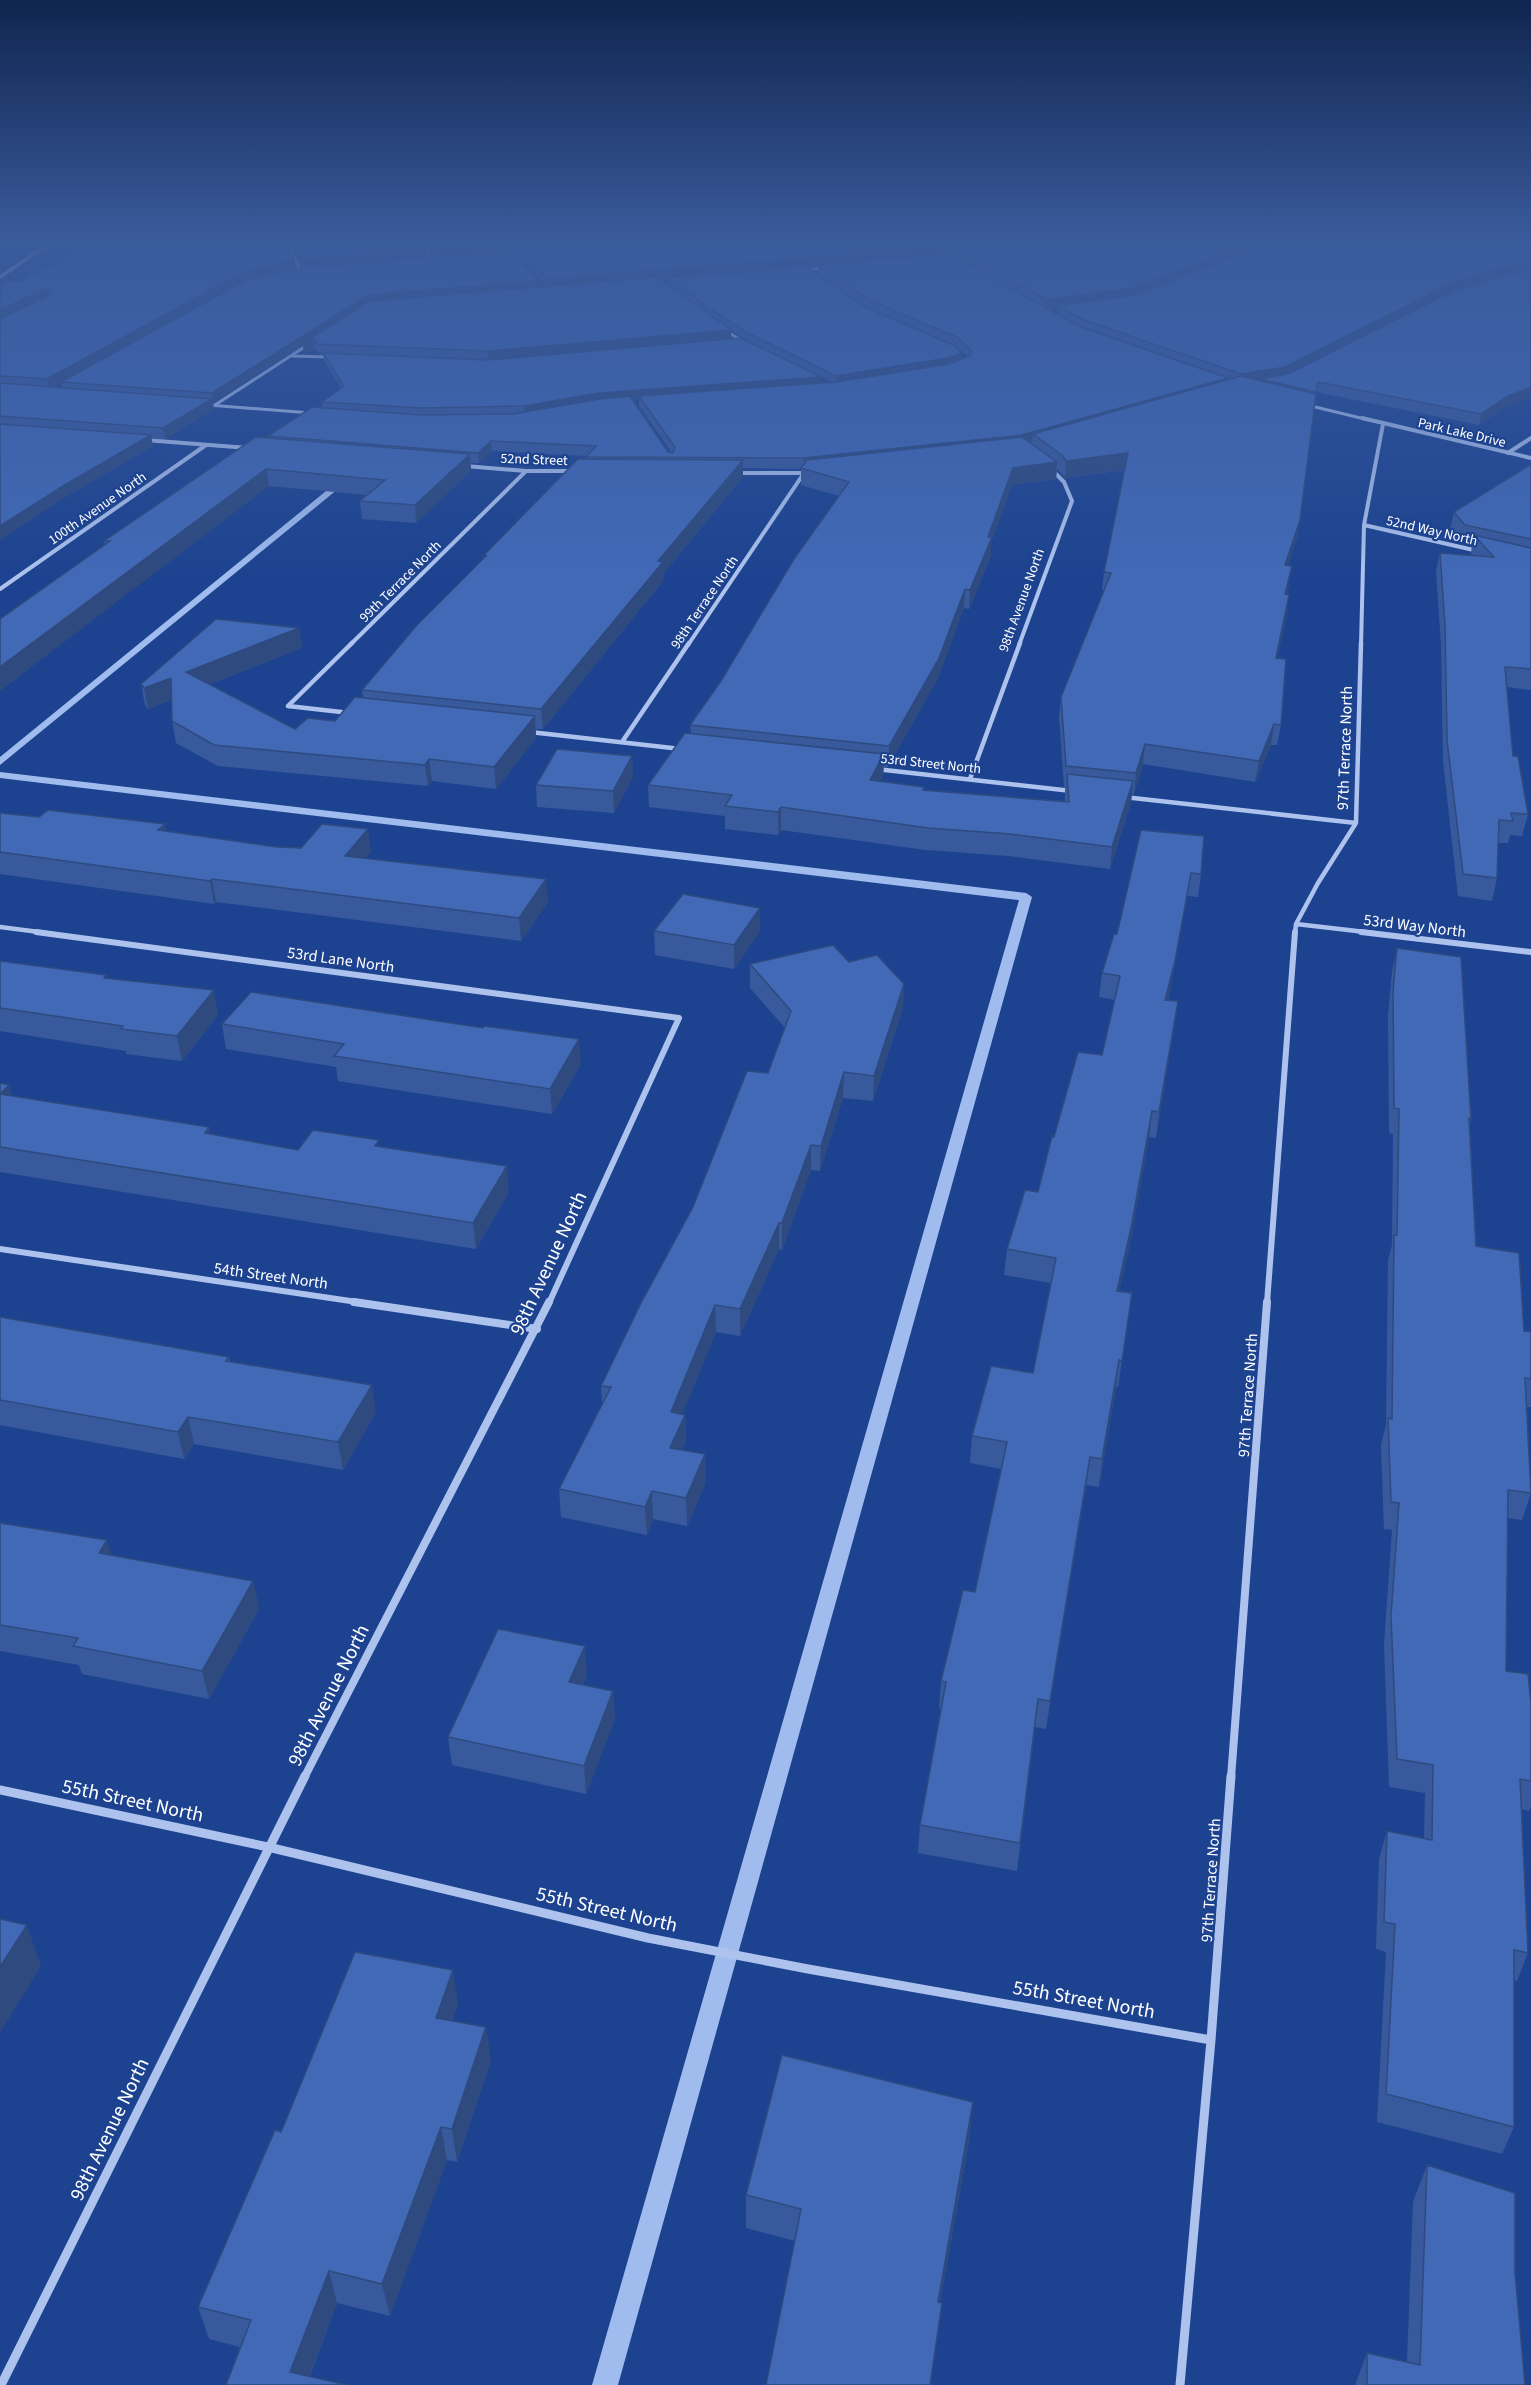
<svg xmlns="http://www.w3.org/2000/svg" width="1531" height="2385" viewBox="0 0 1531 2385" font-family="'Source Sans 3',sans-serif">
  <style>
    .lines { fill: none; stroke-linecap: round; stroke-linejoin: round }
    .stream { fill: #a0bcef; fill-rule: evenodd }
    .street-far5 { stroke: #adc3ee; stroke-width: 3 }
    .street-far4 { stroke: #adc3ee; stroke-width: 4 }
    .street-far3 { stroke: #adc3ee; stroke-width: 4.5 }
    .street-far2 { stroke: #adc3ee; stroke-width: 6 }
    .street-far1 { stroke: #adc3ee; stroke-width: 8 }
    .street { stroke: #adc3ee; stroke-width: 9 }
    .secondary { fill: #d9e4fa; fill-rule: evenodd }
    .wall { fill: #385a9d; fill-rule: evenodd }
    .shaded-wall { fill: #2e4a7f }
    .building { fill: #4169b6; stroke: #2e4a7f; stroke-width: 1.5 }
    .labels { text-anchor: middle; stroke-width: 4.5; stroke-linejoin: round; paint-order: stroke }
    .far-street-label { font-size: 14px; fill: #fff; stroke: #1d4390 }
    .street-label { font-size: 16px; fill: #fff; stroke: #1d4390 }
    .near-street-label { font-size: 20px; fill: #fff; stroke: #1d4390 }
  </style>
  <rect width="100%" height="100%" fill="#1d4390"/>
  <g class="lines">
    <path class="stream" d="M342 478 349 480 0 765V757Z
      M0 772 1026 893 1032 897 618 2385H592L1019 900 0 778Z"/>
    <path class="street-far5" d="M416 243 433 261
      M288 244 301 272
      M802 270 825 268
      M724 330 744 342
      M291 356 329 357
      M208 405 311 413
      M215 405 309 344
      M1307 405 1369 420"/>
    <path class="street-far4" d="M1362 418 1531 458
      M145 440 248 448
      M1508 453 1531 438
      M465 466 526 471H571
      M737 473H808
      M1364 525 1478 551
      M0 589 206 445
      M350 645 526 471
      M688 645 804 473
      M1019 645 1072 501 1064 482 1050 468
      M1361 645 1364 525 1383 424"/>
    <path class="street-far3" d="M288 706 350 713
      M288 706 352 643
      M530 732 681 749
      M622 742 689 643
      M876 769 1072 791
      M970 779 1020 643
      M1124 797 1356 823
      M1296 924 1374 933
      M0 927 47 933
      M1295 933 1296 924 1318 883 1356 823 1361 643"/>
    <path class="street-far2" d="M36 932 679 1018 549 1303
      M1361 932 1531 952
      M0 1249 364 1303
      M1267 1303 1295 932"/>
    <path class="street-far1" d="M354 1302 537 1329
      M304 1778 549 1302
      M1231 1778 1267 1302"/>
    <path class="street" d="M0 1790 268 1847 648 1938 808 1969 1211 2040
      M1 2385 305 1776
      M1180 2385 1211 2040 1231 1776"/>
    <path class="secondary" d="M51 243H58L40 252 0 279V275L36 250Z"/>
  </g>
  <path class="wall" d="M292 243H419L425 250 426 259 303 268Z
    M420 243H549V248L557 247 553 243H1531V397L1506 406 1479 425 1316 392 1297 538 1288 566H1292L1287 594V614L1277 659 1281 725 1277 745H1271L1255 782 1143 764 1134 794H1132L1131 803 1110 869 1008 856 926 850 781 830 778 835 725 829V816L649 807 648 785 691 733 690 725 721 681 839 496 801 485V469L743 468V477L664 573V580L543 729H536V738L496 789 432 781 428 786 218 766 176 743 172 721 171 700 148 709 145 705 141 684 299 628 302 648 210 684 295 729 335 721 363 698 362 690 482 560V557L586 459V456L492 451 479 463H471V471L416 523 362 519 360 501 367 495 269 486 105 545 104 541 268 438V436L322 408V402L341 388 324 361 323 354 319 353 315 348 304 353 303 345 213 402 214 409 165 439 151 438 153 446 65 497 0 540V285L19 282 294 260 296 269 538 281V287L547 286 521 259 520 251 435 258ZM939 248 949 254 938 255ZM818 266V273L871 310 669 278V285L660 279ZM248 279 153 331 246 280ZM1058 308 1057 314 1048 309ZM731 330 744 339 832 382 821 383V377L731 339ZM953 345 957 347 968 357 961 359 962 353ZM61 382 62 387H53ZM639 398V406L672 453 668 452 632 399ZM1057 469 1061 473 1065 478 1124 470 1104 572 1102 590H1104L1061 697 1059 717 1064 786 1065 787V801L924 790 880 781 883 776 884 767H888L938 678 964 608 969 609 991 556V543L1012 485 1056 479Z
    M1531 465V690L1507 687 1513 756 1528 814 1522 836 1510 835 1508 843H1498L1497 878 1492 901 1458 896 1443 761 1441 645 1436 571 1440 553 1472 555 1471 553 1472 545 1461 543 1450 530 1454 512Z
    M632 756 633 777 614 813 537 807 536 785Z
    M0 813 166 831 277 847 371 852 365 859 548 902 521 941 216 902 214 904 0 874Z
    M1141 830 1201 874 1198 897 1187 896 1171 985 1168 1000 1178 1001 1156 1138 1149 1137 1129 1249 1119 1291 1132 1293 1118 1387H1116L1099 1487 1086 1485 1046 1729 1035 1727 1017 1871 918 1853 920 1825 941 1710 939 1709 941 1681 975 1592 1001 1469 970 1463 972 1436 1033 1373 1051 1283 1004 1275 1007 1249 1038 1192 1054 1137 1102 1055 1115 1000 1099 997 1102 973 1117 934Z
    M654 931H760L734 969 655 955Z
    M1397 948 1471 1119 1470 1126 1476 1246 1524 1331 1531 1332V1407H1527L1531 1493 1522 1520 1508 1518 1506 1671 1531 1704V1806L1529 1811 1521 1809 1528 1953 1517 1981 1514 1980V2127L1502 2154 1377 2122 1386 1952 1376 1949 1379 1859 1387 1831 1424 1838 1425 1793 1389 1787 1384 1644 1392 1530 1384 1529 1381 1445 1386 1425 1388 1261 1392 1245 1393 1134 1389 1133 1388 1016 1392 972Z
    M0 961 107 978 218 1015 182 1061 126 1054V1051L0 1031Z
    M849 962 904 984 903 1008 873 1101 843 1098 820 1171 811 1170 782 1250 779 1249 740 1336 716 1332 682 1414 685 1415 686 1442 682 1450 705 1454 706 1482 687 1526 653 1519 647 1535 561 1517 559 1489 602 1405 601 1386 768 1073 785 1028 750 988V964Z
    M222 1024 581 1064 552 1114 338 1081 336 1067 226 1049Z
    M0 1083 12 1096 209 1127 210 1134 298 1150 380 1147 509 1192 476 1249 0 1172Z
    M0 1317 229 1357 230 1361 376 1412 343 1470 194 1444 184 1459 0 1425Z
    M0 1523 111 1555 253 1581 259 1609 209 1699 82 1674 79 1665 0 1651Z
    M587 1674 583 1685 613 1691 615 1719 586 1794 452 1765 448 1737Z
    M458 2004 452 2021 491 2061 457 2162 447 2160 390 2316 337 2303 310 2376 226 2385 240 2347 209 2339 198 2307 281 2132Z
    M970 2136 940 2302 942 2303 938 2335 795 2241 746 2228V2195Z
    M1427 2165 1515 2272 1525 2385H1355L1367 2353 1407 2362 1413 2202Z"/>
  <path class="shaded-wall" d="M509 243H549V249L520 250V251L435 258 434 249Z
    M558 243H621L558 248Z
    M1059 243H1084L1054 253 1052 250 1054 245Z
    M1252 243H1274L1131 297 1058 306V308L1047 309V300Z
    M939 247 938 256 818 265V266L548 288 547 279Z
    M425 250 426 259 303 268 302 259Z
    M294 260 296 269 246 280 49 389 47 379 245 271Z
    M1531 262V271L1284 377 1260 379 1259 381 1239 384 1241 374 1450 284 1502 267Z
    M538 281V289L314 339 315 348 304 353 303 345 213 402 212 393 368 295Z
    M47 288 48 298 0 321V310Z
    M731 330V339L488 360 487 351Z
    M962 353 961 361 947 366 836 384V376Z
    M821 377V385L639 396V398L600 401 525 414 524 406 599 393Z
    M1228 378 1227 388 1033 434 1032 442 1021 445 804 469V458Z
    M1531 387V397L1506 406 1479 425 1481 414 1508 396Z
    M212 399 214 409 165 439 163 428Z
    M151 435 153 446 65 497 0 540V526L63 486Z
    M491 441 492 451 479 463 478 453Z
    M1128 453 1126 469 1065 478 1066 461Z
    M470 454 471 471 416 523 415 505Z
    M743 460V477L664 573V580L543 729 541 709 658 561Z
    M1057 462 1056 479 1012 485 991 543V556L969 609 970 590 1013 468Z
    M266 469 269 486 0 691V667Z
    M1300 520 1297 538 1283 584 1285 565Z
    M1292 566 1289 584 1283 613 1285 594Z
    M965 589 964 608 938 678 888 767 889 746Z
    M1289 595 1287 614 1273 678 1276 658Z
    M299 628 302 648 190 692 186 672Z
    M171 678 174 699 148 709 144 688Z
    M535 716 536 738 496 789 494 767Z
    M1274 724 1271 745 1255 782 1259 761Z
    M1145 744 1143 764 1134 794 1136 773Z
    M884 754 883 776 869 802 870 780Z
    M632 756 633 777 614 813 613 791Z
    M429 759 432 781 428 786 425 765Z
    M1133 781 1131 803 1110 869 1112 847Z
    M781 807V830L778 835V812Z
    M165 824 169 847 158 830Z
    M368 829 371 852 348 879 345 856Z
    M1191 873 1171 985 1162 1024 1165 1000Z
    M212 879 216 902 214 904 210 881Z
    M546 879 548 902 521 941 519 918Z
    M760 908V931L734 969V945Z
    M904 984 903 1008 873 1101 874 1076Z
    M214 990 218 1015 182 1061 177 1036Z
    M1178 1001 1175 1026 1156 1138 1159 1112Z
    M579 1039 581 1064 552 1114 550 1089Z
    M844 1072 843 1098 820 1171 821 1146Z
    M9 1085 16 1110 0 1094Z
    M1152 1111 1149 1137 1129 1249 1113 1317 1117 1291Z
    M209 1127 214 1153 205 1133Z
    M811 1145V1170L782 1250V1223Z
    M507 1166 509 1192 476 1249 473 1223Z
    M779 1223V1249L740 1336V1309Z
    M715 1305 716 1332 672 1440 671 1412Z
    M1119 1360 1116 1387 1099 1487 1102 1459Z
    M372 1385 376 1412 343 1470 338 1442Z
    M685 1415 686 1442 671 1475 670 1448Z
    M188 1417 194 1444 184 1459 178 1432Z
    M705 1454 706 1482 687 1526 686 1498Z
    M1090 1457 1086 1485 1046 1729 1050 1701Z
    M652 1491 653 1519 647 1535 645 1507Z
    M107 1540 115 1567 99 1553Z
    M253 1581 259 1609 209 1699 202 1671Z
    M585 1646 587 1674 572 1710 569 1682Z
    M613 1691 615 1719 586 1794 584 1766Z
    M27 1925 41 1966 0 2033V1967Z
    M453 1970 458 2004 441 2051 436 2018Z
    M486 2027 491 2061 457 2162 452 2129Z
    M973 2102 970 2136 934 2334 938 2302Z
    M441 2127 447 2160 390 2316 382 2284Z
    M329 2271 337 2303 306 2385 290 2372Z
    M942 2303 931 2385H930Z"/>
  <path class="building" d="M95 243H151L194 246 199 243H286L294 260 245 271 47 379 0 376V319L50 295 52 291 47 288 0 310V285L8 281 19 282Z
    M295 243H419L425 250 302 259Z
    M428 243H509L434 249Z
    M606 243H932L939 247 547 279 520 250Z
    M946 243H1059L1054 245 1052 250 1057 252 1082 243H1252L1132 288 1047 300Z
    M1271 243H1531V262L1502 267 1450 284 1285 367 1241 374 1081 319 1058 306 1134 295Z
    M510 252 538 281 368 295 212 393 61 382 248 279 301 268Z
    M950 254 1078 326 1228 378 1022 435 804 458 586 457 596 446 491 441 478 453 268 436 312 407 420 415 513 414 600 399 630 396 668 452 673 453 675 447 639 396 836 382 949 364 971 355V350L957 337 871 301 818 265Z
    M807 267 867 308 953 345 962 353 947 358 836 376 744 331 706 306 669 278Z
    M1531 269V387L1508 396 1481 414 1318 382 1316 392 1260 379 1288 374 1453 291 1504 275Z
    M658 277 731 330 487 351 318 344 314 339 303 343 370 301Z
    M741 338 821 377 599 393 524 406 420 408 322 402 344 386 323 353 487 360Z
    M1241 376 1316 394 1300 520 1285 565 1292 566 1285 594 1289 595 1276 658 1286 659 1281 725 1274 724 1259 761 1145 744 1136 773 1066 766 1061 697 1111 573 1104 572 1128 453 1066 461 1063 456 1033 434Z
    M0 383 212 399 163 428 0 416Z
    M0 424 151 435 63 486 0 526Z
    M256 437 470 454 415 505 360 501 385 480 266 469 0 667V619L110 541H104Z
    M1022 437 1057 462 1013 468 988 537H992L970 590 965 589 939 658 889 746 690 725 721 681 794 559 849 482 801 468 807 460Z
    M578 459 743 460 658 561 663 562 541 709 362 690 417 625 487 555 482 557Z
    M1530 465H1531V539L1465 525 1454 512Z
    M1474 535 1531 548V669L1505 667 1513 756H1518L1528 814 1511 813 1513 821 1499 820 1497 878 1463 874 1447 740 1445 625 1440 553 1494 557Z
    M216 619 299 628 186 672 295 729 308 718 335 721 355 697 535 716 494 767 429 759 425 765 214 745 172 721 171 678 144 688 141 684Z
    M685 733 884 754 870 780 924 787 923 790 1069 802 1067 774 1133 781 1112 847 1010 834 928 828 781 807 778 812 725 806 732 795 648 785Z
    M557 749 632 756 613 791 536 785Z
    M48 810 165 824 158 830 277 847 301 848 322 824 368 829 345 856 546 879 519 918 212 879 210 881 0 852V813L39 817Z
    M1141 830 1204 836 1201 874 1191 873 1175 961 1165 1000 1178 1001 1159 1112 1152 1111 1132 1223 1117 1291 1132 1293 1122 1361 1119 1360 1102 1459 1090 1457 1050 1701 1038 1699 1020 1843 920 1825 946 1682 941 1681 963 1590 975 1592 1007 1442 972 1436 991 1366 1033 1373 1056 1258 1007 1249 1025 1190 1038 1192 1052 1136 1054 1137 1078 1052 1102 1055 1120 976 1102 973 1114 934H1117Z
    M683 894 760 908 734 945 654 931Z
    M833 945 849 962 877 955 904 984 874 1076 844 1072 821 1146 811 1145 782 1223H779L740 1309 715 1305 671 1412 685 1415 670 1448 705 1454 686 1498 652 1491 645 1507 559 1489 611 1387 601 1386 641 1303 693 1207 747 1071 768 1073 791 1011 750 964Z
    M1397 948 1461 957 1471 1119 1469 1118 1476 1246 1519 1253 1524 1331 1531 1332V1379L1525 1378 1531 1493 1508 1490 1506 1671 1528 1674 1531 1704V1781L1520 1779 1528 1953 1514 1950V2127L1386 2094 1395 1924 1384 1922 1387 1831 1432 1840 1433 1765 1397 1759 1391 1616 1399 1503 1391 1502 1388 1418 1392 1419 1394 1235H1397L1399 1109 1394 1108 1393 991Z
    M0 961 106 975 104 978 214 990 177 1036 121 1029 123 1026 0 1008Z
    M251 992 483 1028 484 1026 579 1039 550 1089 334 1056 344 1044 222 1024Z
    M0 1083 9 1085 0 1094Z
    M0 1094 209 1127 205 1133 298 1150 313 1130 379 1140 375 1146 507 1166 473 1223 0 1147Z
    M0 1317 229 1357 226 1361 372 1385 338 1442 188 1417 178 1432 0 1400Z
    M0 1523 107 1540 99 1553 253 1581 202 1671 73 1646 78 1638 0 1625Z
    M498 1629 585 1646 569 1682 613 1691 584 1766 448 1737Z
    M0 1919 27 1925 0 1967Z
    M355 1952 453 1970 436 2018 486 2027 452 2129 441 2127 382 2284 329 2271 290 2372 347 2385H226L251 2320 198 2307 275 2130 281 2132Z
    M782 2055 973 2102 938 2302 942 2303 930 2385H766L801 2209 746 2195Z
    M1427 2165 1515 2193V2272L1525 2385H1367V2353L1420 2365Z"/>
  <linearGradient id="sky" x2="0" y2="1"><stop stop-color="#10254f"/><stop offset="0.42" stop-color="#3a5b9c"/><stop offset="1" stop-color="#3a5b9c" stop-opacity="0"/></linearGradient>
  <rect width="1531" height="577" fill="url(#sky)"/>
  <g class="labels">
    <g class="far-street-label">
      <text transform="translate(1462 432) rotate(13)" y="5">Park Lake Drive</text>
      <text transform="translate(534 459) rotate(2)" y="5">52nd Street</text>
      <text transform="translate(97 508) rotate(-35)" y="5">100th Avenue North</text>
      <text transform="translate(1432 530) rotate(13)" y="5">52nd Way North</text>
      <text transform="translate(400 581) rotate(-45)" y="5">99th Terrace North</text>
      <text transform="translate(1021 600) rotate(-70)" y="5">98th Avenue North</text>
      <text transform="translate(704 602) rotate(-56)" y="5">98th Terrace North</text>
      <text transform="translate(931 763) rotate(6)" y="5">53rd Street North</text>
    </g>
    <g class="street-label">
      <text transform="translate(1344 748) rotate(-88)" y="6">97th Terrace North</text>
      <text transform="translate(1415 925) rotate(7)" y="6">53rd Way North</text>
      <text transform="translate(341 959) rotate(8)" y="6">53rd Lane North</text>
      <text transform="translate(271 1275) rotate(8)" y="6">54th Street North</text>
      <text transform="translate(1247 1395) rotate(-86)" y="6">97th Terrace North</text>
      <text transform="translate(1210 1880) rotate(-86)" y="6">97th Terrace North</text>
    </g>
    <g class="near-street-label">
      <text transform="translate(548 1263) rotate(-65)" y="7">98th Avenue North</text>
      <text transform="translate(328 1695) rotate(-63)" y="7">98th Avenue North</text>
      <text transform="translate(133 1800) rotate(12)" y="7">55th Street North</text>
      <text transform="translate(607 1909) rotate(13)" y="7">55th Street North</text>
      <text transform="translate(1084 1999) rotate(10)" y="7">55th Street North</text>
      <text transform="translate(109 2129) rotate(-64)" y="7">98th Avenue North</text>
    </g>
  </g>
</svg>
